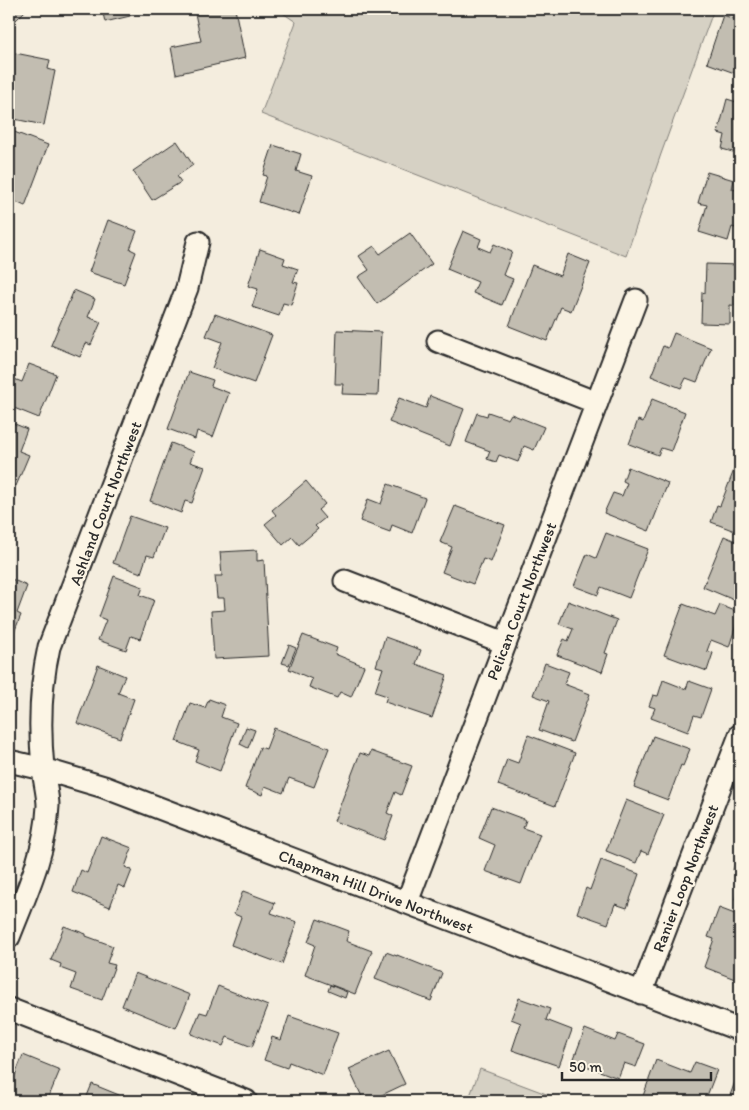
<svg xmlns="http://www.w3.org/2000/svg" width="749" height="1110" viewBox="0 0 749 1110" font-family="Itim,sans-serif">
  <style>
    .green { fill: #d6d1c4; stroke: #807e78 }
    .building { fill: #c2bdb1; stroke: #2b2b2b }
    .lines { fill: none; stroke-linecap: round; stroke-linejoin: round }
    .minor-casing { stroke: #2b2b2b; stroke-width: 25 }
    .minor { stroke: #fcf5e5; stroke-width: 21 }
    .labels { text-anchor: middle; stroke-width: 5; stroke-linejoin: round; paint-order: stroke }
    .street-label { font-size: 16px; fill: #2b2b2b; stroke: #fcf5e5 }
  </style>
  <rect width="100%" height="100%" fill="#f4edde"/>
  <filter id="ink" filterUnits="userSpaceOnUse"><feTurbulence type="fractalNoise" baseFrequency=".02" numOctaves="2"/><feDisplacementMap in="SourceGraphic" scale="10" xChannelSelector="R" yChannelSelector="G"/><feConvolveMatrix kernelMatrix="1 2 1 2 8 2 1 2 1" color-interpolation-filters="sRGB"/></filter>
  <g filter="url(#ink)">
    <path class="green" d="M277 9H714L661 154 626 256 261 114 296 22Z
      M480 1069 565 1101H468Z"/>
    <path class="building" d="M9 9H27L15 21 9 16Z
      M102 9H128L130 16 105 22Z
      M194 9H235L245 58 176 74 171 47 201 41Z
      M723 15 740 21V75L707 63Z
      M10 52 50 60 48 69 55 71 44 125 9 118V60Z
      M727 99 740 103V154L722 149 725 135 718 133Z
      M9 130 48 145 25 206 9 199Z
      M177 141 193 165 177 176 181 182 152 200 133 171Z
      M273 145 301 154 296 171 312 176 299 215 259 202 267 176 263 175Z
      M707 172 734 180 732 189 740 191V221L738 229 732 227 728 241 699 232 707 205 698 203Z
      M108 220 137 231 130 249 136 252 124 284 89 272Z
      M463 231 481 239 478 247 490 252 494 244 512 252 503 275 513 279 502 305 473 293 478 282 447 269Z
      M410 233 432 264 377 304 358 277 369 270 359 256 374 246 380 254Z
      M260 249 285 258 283 264 298 269 293 282 298 283 291 305 283 303 279 316 252 307 258 289 248 286Z
      M568 254 590 263 571 311 561 307 547 341 509 326 532 265 560 276Z
      M706 264 740 265V306L730 305V324L701 323 702 292 705 293Z
      M74 290 95 299 88 317 101 322 91 345 86 343 80 357 51 345Z
      M215 314 272 335 254 383 212 368 222 342 206 336Z
      M337 330 381 332 378 395 342 394 343 384H335Z
      M674 333 711 348 697 382 686 378 681 388 651 376 663 346 668 348Z
      M29 364 56 374 39 418 9 406V377L22 382Z
      M189 372 213 380 211 386 229 393 213 437 197 431 195 439 168 429Z
      M430 396 464 409 450 446 389 422 399 398 426 408Z
      M652 399 685 412 671 451 661 448 658 455 629 444 638 420 643 422Z
      M488 412 508 419 511 414 544 427 534 450 524 446 518 462 499 455 496 462 487 459 490 451 466 442 477 413 487 416Z
      M10 422 27 429 19 451 29 455 16 486 9 483V427Z
      M171 443 194 452 190 462 205 467 192 503 185 501 181 513 150 501Z
      M628 467 668 483 649 531 604 513 613 493 622 496 627 483 623 481Z
      M734 470 740 472V533L711 522 717 505 720 506Z
      M306 481 325 504 318 510 325 518 315 526 318 529 299 545 292 537 283 545 265 524 276 515 272 510Z
      M388 484 425 498 412 533 392 525 390 532 360 521 368 499 381 504Z
      M455 506 505 525 491 562 483 559 473 584 442 572 452 547 440 542Z
      M130 516 165 528 154 557 147 555 141 573 113 563Z
      M606 533 648 549 629 598 601 587 598 595 574 586 587 554 596 558Z
      M724 536 740 543V588L734 600 703 587Z
      M257 550V561L264 560 269 656 214 659 211 611 225 610 224 598H217L215 576H222L220 552Z
      M114 576 143 587 140 595 154 600 140 639 131 636 126 650 98 640 106 620 99 617Z
      M9 578 27 586 17 613 21 615 11 640 9 639Z
      M568 601 617 620 605 653 608 654 602 672 557 655 564 639 568 641 573 629 559 624Z
      M683 604 715 616 720 605 740 613 729 647 711 640 707 651 713 653 707 671 664 655Z
      M303 635 337 648 335 654 364 666 351 697 340 692 337 698 309 687 312 679 289 669Z
      M385 637 421 650 416 664 447 675 432 718 385 702 387 696 375 692 383 668 376 666Z
      M289 645 296 648 289 665 282 663Z
      M545 663 569 672 564 684 590 694 572 742 539 730 549 701 533 695Z
      M98 665 125 676 118 693 134 699 120 738 77 723Z
      M663 680 686 689 689 681 711 689 701 717 694 715 688 732 651 718 655 708 649 706 653 695 658 696Z
      M209 699 225 705 221 717 237 723 220 771 195 761 199 750 176 741 190 703 205 708Z
      M246 727 255 730 248 748 240 744Z
      M274 728 329 748 314 787 289 778 283 793 265 786 262 795 245 788 260 747 266 749Z
      M528 735 575 753 555 806 498 785 507 759 518 763Z
      M653 736 690 749 683 766 681 765 668 800 634 787Z
      M371 751 412 766 401 795 395 792 387 813 393 816 384 840 334 821 360 753 369 756Z
      M626 800 664 815 648 854 641 851 636 863 606 851Z
      M491 807 526 820 523 828 540 834 521 884 485 871 495 845 479 838Z
      M101 836 132 848 125 867 132 870 125 888 118 885 110 907 73 892 81 870 87 873Z
      M740 851V872L733 870Z
      M601 860 639 874 627 908 615 904 608 924 577 913 586 888 590 890Z
      M740 883V901L735 899Z
      M243 891 275 903 271 913 297 922 282 964 231 945 241 917 234 914Z
      M719 908 740 916V981L704 967 714 939 708 937Z
      M317 919 349 931 346 941 372 951 355 994 305 975 315 945 308 942Z
      M64 926 86 934V936L113 946 107 963 115 965 102 1000 71 989 76 974 60 968 61 964 51 960Z
      M386 952 397 956V955L442 973 431 1001 375 979Z
      M135 973 190 995 176 1028 122 1006Z
      M330 985 347 992 345 998 328 991Z
      M218 986 268 1006 252 1047 227 1037 223 1046 191 1034 200 1012 207 1014Z
      M519 998 550 1009 546 1020 572 1030 559 1066 512 1050 521 1023 511 1019Z
      M289 1016 338 1033 323 1075 289 1062 287 1068 264 1060 272 1037 281 1040Z
      M585 1029 615 1041 618 1034 645 1044 636 1067 624 1063 618 1078 573 1061Z
      M389 1051 405 1084 369 1101H364L349 1069Z
      M23 1055 60 1070 47 1101H49H9V1084L11 1085Z
      M656 1060 690 1073 695 1062 717 1070 705 1101H657L643 1096Z
      M736 1079 740 1081V1101H728Z
      M92 1084 119 1095 117 1101H85Z"/>
    <g class="lines">
      <defs>
        <path id="minor" d="M438 341 597 403
          M345 581 505 643
          M9 761 43 769 104 787 740 1030
          M407 902 636 300
          M9 937C25 896 46 852 48 806 48 794 44 781 43 768 39 727 40 687 49 647L187 288 198 242
          M641 993 740 735
          M9 1009 246 1101"/>
      </defs>
      <use href="#minor" class="minor-casing"/>
      <use href="#minor" class="minor"/>
    </g>
  </g>
  <g class="labels">
    <g class="street-label">
      <text transform="translate(105 503) rotate(-69)" y="6">Ashland Court Northwest</text>
      <text transform="translate(521 601) rotate(-69)" y="6">Pelican Court Northwest</text>
      <text transform="translate(685 878) rotate(-69)" y="6">Ranier Loop Northwest</text>
      <text transform="translate(376 891) rotate(21)" y="6">Chapman Hill Drive Northwest</text>
    </g>
  </g>
  <rect width="749" height="1110" fill="none" stroke="#fcf5e5" stroke-width="30"/>
  <rect x="15" y="15" width="719" height="1080" fill="none" stroke="#2b2b2b" stroke-width="2" filter="url(#ink)"/>
  <path d="M562 1072v8h149v-8" fill="none" stroke="#2b2b2b" stroke-width="2.5"/>
  <text x="569" y="1072" font-size="15" fill="#2b2b2b" stroke="#fcf5e5" stroke-width="4" paint-order="stroke">50 m</text>
</svg>
